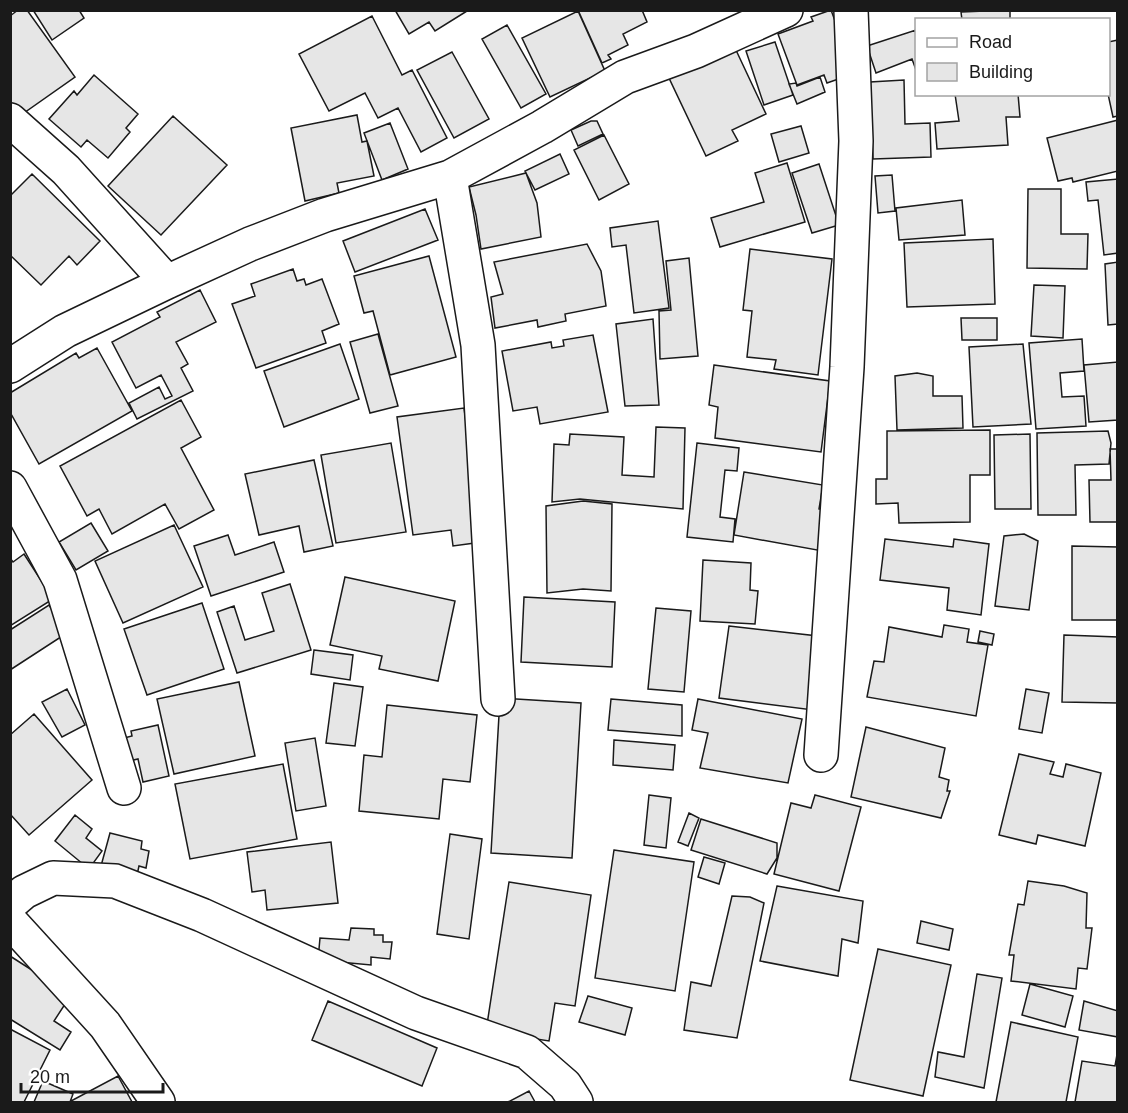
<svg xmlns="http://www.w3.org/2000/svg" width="1128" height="1113" viewBox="0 0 1128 1113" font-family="Arial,sans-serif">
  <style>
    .building { fill: #e6e6e6; stroke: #1a1a1a; stroke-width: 1.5 }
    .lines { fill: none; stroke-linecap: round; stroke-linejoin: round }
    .minor-casing { stroke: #1a1a1a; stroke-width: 36 }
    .minor { stroke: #fff; stroke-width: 33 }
  </style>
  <rect width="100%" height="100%" fill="#fff"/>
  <path class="building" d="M18 10H27L75 77 21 115 10 101V16Z
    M33 10H79L84 18 52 40Z
    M395 10H467V11L435 31 429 22 409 34Z
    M578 10H642L647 22 623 34 628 45 608 55 611 59 602 63Z
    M831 10 848 56 847 76 827 83 824 75 797 85 778 34 813 21 811 17Z
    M1010 10V20H962L961 12Z
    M578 11 605 71 550 97 522 38Z
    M372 16 402 75 412 70 447 138 421 152 398 108 378 118 365 93 329 111 299 54Z
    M507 25 546 94 521 108 482 39Z
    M916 30V70L912 59 876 73 867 46Z
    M1118 40V116L1113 117 1108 94V42Z
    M775 42 793 95 764 105 746 51Z
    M735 48 766 114 732 130 738 141 706 156 669 78Z
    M452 52 489 119 454 138 417 70Z
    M94 75 138 114 126 128 130 132 108 158 87 140 81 147 49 119 74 91 77 95Z
    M820 77 825 92 797 104 789 84 796 83 797 86Z
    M904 80 905 124 930 123 931 157 873 159 870 82Z
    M955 94H1018L1020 117H1006L1008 145 937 149 935 123 959 121Z
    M357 115 362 142 367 141 374 176 337 183 339 193 305 201 291 128Z
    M173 116 227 165 161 235 108 186Z
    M1118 120V171L1073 182 1072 178 1058 181 1047 138Z
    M591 121H597L603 134 578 146 571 130Z
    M390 123 408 169 382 180 364 133Z
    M801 126 809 153 779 162 771 134Z
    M604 135 629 184 599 200 574 150Z
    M560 154 569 174 535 190 525 171Z
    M787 163 805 222 720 247 711 218 764 202 755 173Z
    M819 164 839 225 812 233 792 173Z
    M526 173 537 203 541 237 481 249 476 215 469 187Z
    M32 174 100 241 77 265 69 256 41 285 10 255V196Z
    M892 175 895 211 878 213 875 176Z
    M1118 179V253L1104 255 1098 200 1088 201 1086 182Z
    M1028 189H1061V234H1088L1087 269 1027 268Z
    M962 200 965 235 899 240 896 208Z
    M425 209 438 240 355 272 343 241Z
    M658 221 669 308 634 313 626 245 612 247 610 228Z
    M993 239 995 304 907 307 904 243Z
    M587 244 601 271 606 306 565 314 566 321 538 327 537 320 495 328 491 297 503 294 494 262Z
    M750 249 832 259 818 375 774 369 776 360 747 357 752 311 743 310Z
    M429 256 456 357 390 375 373 311 364 313 354 276Z
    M689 258 698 356 660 359 659 311 671 310 666 261Z
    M1118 262V324L1108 325 1105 264Z
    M293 269 297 281 304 279 306 285 322 279 339 324 322 331 326 343 256 368 232 304 255 296 251 284Z
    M1034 285 1065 286 1063 338 1031 336Z
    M200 290 216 322 176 342 188 364 181 368 193 391 137 419 129 403 159 387 165 399 172 396 161 375 136 388 112 342 160 317 157 312Z
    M961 318H997V340H962Z
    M653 319 659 405 625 406 616 324Z
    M378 334 398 406 370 413 350 342Z
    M593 335 608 412 540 424 537 407 513 411 502 351 551 342 552 348 564 346 563 340Z
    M1082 339 1084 371 1060 373 1062 397 1084 396 1086 426 1036 429 1029 343Z
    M340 344 359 399 284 427 264 371Z
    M1023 344 1031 424 973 427 969 347Z
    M97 348 132 411 39 464 10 412V393L76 353 79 358Z
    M1118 362V420L1089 422 1084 365Z
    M714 365 830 381 821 452 715 438 718 407 709 405Z
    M917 373 933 376V396H962L963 428 897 430 895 376Z
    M181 400 201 437 181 448 214 510 179 529 165 504 112 534 99 509 87 516 60 466Z
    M464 408 482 542 453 546 451 530 413 535 397 417Z
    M656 427 685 428 683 509 580 499 552 502 554 444 569 445 570 434 624 437 622 475 654 477Z
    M990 430V475H970V522L899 523 898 503 876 504V479H887V431Z
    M1108 431 1111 443 1109 464 1075 465 1076 515H1038L1037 433Z
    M1030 434 1031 509H995L994 435Z
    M391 443 406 532 336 543 321 455Z
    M697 443 739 448 737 471 725 470 720 517 735 519 733 542 687 537Z
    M1110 449H1118V522H1090L1089 480H1111Z
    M314 460 333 546 304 552 299 526 259 535 245 474Z
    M744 472 823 485 819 509 835 512 828 552 734 535Z
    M583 501 612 504 611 591 583 589 547 593 546 506Z
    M91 523 108 551 76 570 59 542Z
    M174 525 203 587 123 623 95 561Z
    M1024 534 1038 541 1029 610 995 606 1004 536Z
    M228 535 235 555 274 542 284 572 211 596 194 546Z
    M885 539 953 547 954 539 989 544 981 615 947 610 949 588 880 580Z
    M1072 546 1118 547V620H1072Z
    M24 554 53 599 10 626V558L13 562Z
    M703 560 751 563 750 590 758 591 755 624 700 621Z
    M345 577 455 601 438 681 379 669 382 656 330 645Z
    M290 584 311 650 237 673 217 612 234 606 245 640 274 631 262 593Z
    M524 597 615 602 612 667 521 662Z
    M202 603 224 669 147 695 124 629Z
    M49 605 67 633 10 670V630Z
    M656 608 691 611 684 692 648 689Z
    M944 625 969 629 967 642 988 645 976 716 867 697 874 661 884 662 889 627 942 637Z
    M729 626 818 636 813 710 719 698Z
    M980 631 994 634 992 645 978 642Z
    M1064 635 1118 637V703L1062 702Z
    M314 650 353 655 350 680 311 674Z
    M239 682 255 756 174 774 157 699Z
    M334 683 363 687 355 746 326 743Z
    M67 689 85 725 62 737 42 702Z
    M1026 689 1049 693 1042 733 1019 729Z
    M500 698 581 703 572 858 491 853Z
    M611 699 682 705V736L608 730Z
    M698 699 802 719 788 783 700 768 708 733 692 730Z
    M387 705 477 715 470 782 443 779 439 819 359 811 364 755 382 757Z
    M34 714 92 780 29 835 10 814V735Z
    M158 725 169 776 143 782 138 759 129 761 124 738 132 736 131 731Z
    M866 727 945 748 939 777 949 780 947 791H950L941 818 851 797Z
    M315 738 326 806 296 811 285 743Z
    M614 740 675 745 673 770 613 765Z
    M1019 754 1054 762 1050 774 1063 777 1066 764 1101 773 1085 846 1038 835 1036 844 999 835Z
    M283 764 297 839 190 859 175 784Z
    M649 795 671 798 666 848 644 845Z
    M815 795 861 807 839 891 774 874 791 803 811 808Z
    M689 813 699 818 688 846 678 842Z
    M75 815 92 829 86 838 102 851 89 869 55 841Z
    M701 819 777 843V858L767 874 691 850Z
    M110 833 142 841 141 849 149 851 146 868 139 866 137 875 101 866Z
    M450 834 482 839 469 939 437 934Z
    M331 842 338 903 267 910 265 890 252 892 247 852Z
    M614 850 694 862 675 991 595 978Z
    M704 857 725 863 719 884 698 877Z
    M1028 881 1064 886 1087 893 1086 928H1092L1087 969 1078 968 1076 989 1011 981 1014 955H1009L1018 904 1024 905Z
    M509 882 591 895 575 1006 555 1003 549 1041 486 1031Z
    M777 886 863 901 858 943 842 939 838 976 760 961Z
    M732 896 750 897 764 903 737 1038 684 1030 691 982 711 986Z
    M921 921 953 929 949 950 917 943Z
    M351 928 374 929V935H383V942H392L390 959 371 957V965L318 960 320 938 349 940Z
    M878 949 951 965 923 1096 850 1080Z
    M10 956 71 995 54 1021 71 1032 60 1050 10 1019Z
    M977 974 1002 978 984 1088 935 1077 938 1052 964 1057Z
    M1030 984 1073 996 1065 1027 1022 1015Z
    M588 996 632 1008 625 1035 579 1022Z
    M328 1001 437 1048 422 1086 312 1040Z
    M1084 1001 1118 1011V1037L1079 1030Z
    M1011 1022 1078 1037 1066 1102H996Z
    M10 1029 50 1050 24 1102H10Z
    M1118 1049V1102H1075L1082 1061 1115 1066Z
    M118 1076 132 1102H72L71 1101Z
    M43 1081 73 1094 70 1102H34Z
    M529 1091 535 1102H508Z"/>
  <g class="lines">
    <defs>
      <path id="minor" d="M10 120 66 170 167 282
        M450 177 478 345 498 699
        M10 366 65 331 167 282 250 244 325 215 450 177 542 127 625 77 696 51 786 10
        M10 488 60 580 124 788
        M821 755 847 367 856 141 851 10
        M10 904 24 892 53 878 115 881 202 915 416 1013 527 1052 565 1085 576 1102
        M10 921 105 1025 158 1102"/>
    </defs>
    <use href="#minor" class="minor-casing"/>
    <use href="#minor" class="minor"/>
  </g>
  <rect width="1128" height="1113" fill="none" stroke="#1a1a1a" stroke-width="24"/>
  <rect x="915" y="18" width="195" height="78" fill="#ffffff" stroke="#a3a3a3" stroke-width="1.5"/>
  <rect x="927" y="38" width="30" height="9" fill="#ffffff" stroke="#a3a3a3" stroke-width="1.5"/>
  <text x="969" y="48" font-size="18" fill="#1a1a1a">Road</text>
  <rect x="927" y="63" width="30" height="18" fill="#e6e6e6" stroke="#a3a3a3" stroke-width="1.5"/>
  <text x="969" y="78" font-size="18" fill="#1a1a1a">Building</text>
  <path d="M21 1083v9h142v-9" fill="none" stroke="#1a1a1a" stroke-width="3"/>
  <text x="30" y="1083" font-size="18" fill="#1a1a1a" stroke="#ffffff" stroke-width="4.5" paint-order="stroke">20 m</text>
</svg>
